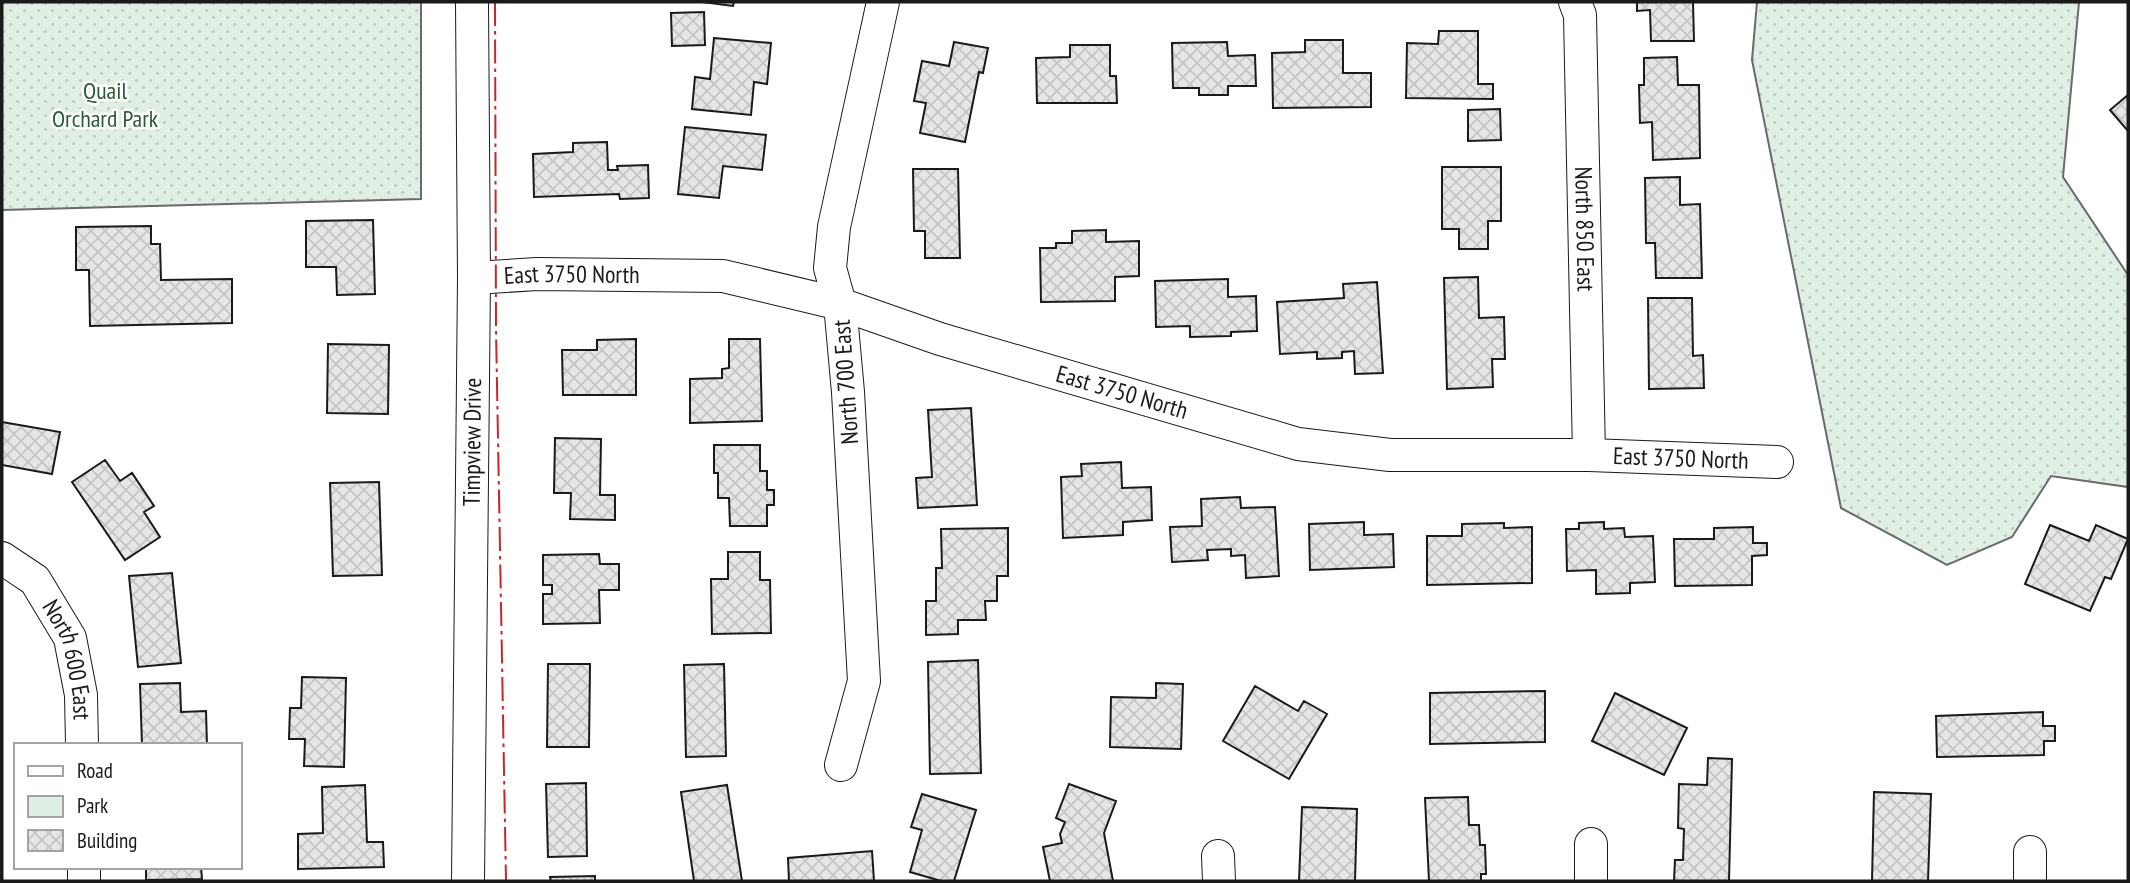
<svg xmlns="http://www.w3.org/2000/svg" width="2130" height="883" viewBox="0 0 2130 883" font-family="'PT Sans Narrow',sans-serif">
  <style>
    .green { fill: url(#green-dots); stroke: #6a6a6a; stroke-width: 2 }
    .building { fill: url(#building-cross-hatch); stroke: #1a1a1a; stroke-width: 2 }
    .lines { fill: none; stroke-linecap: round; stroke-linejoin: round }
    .minor-casing { stroke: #1a1a1a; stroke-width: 34 }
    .minor { stroke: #fff; stroke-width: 32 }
    .power { stroke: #c62828; stroke-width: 2; stroke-dasharray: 24 5 3.5 5; stroke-linecap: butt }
    .labels { text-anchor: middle; stroke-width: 5; stroke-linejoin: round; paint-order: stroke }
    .park-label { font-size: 24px; fill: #2b5a34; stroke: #fff }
    .street-label { font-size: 24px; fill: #1a1a1a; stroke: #fff }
  </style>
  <defs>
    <pattern id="green-dots" width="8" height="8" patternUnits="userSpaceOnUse" patternTransform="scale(1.75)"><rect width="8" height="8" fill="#e0efe3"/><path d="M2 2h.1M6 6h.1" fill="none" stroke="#c0ccc2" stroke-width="1.8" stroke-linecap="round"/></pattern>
    <pattern id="building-cross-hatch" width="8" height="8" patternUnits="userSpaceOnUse" patternTransform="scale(1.75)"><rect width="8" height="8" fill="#e6e6e6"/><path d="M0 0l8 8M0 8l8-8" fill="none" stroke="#c5c5c5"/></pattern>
  </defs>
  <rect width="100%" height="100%" fill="#fff"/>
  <path class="green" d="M2 2H421V199L2 210Z
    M1757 2H2079L2063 177 2128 275V487L2051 476 2012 537 1947 565 1841 508 1752 60Z"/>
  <path class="building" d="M702 2H734L733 6Z
    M1637 2H1693L1694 41H1651L1650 10 1637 11Z
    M704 12 705 45 672 46 671 13Z
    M1439 31H1478V84H1493V99L1406 98 1407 43 1438 44Z
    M714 38 771 43 767 84 754 82 751 115 692 109 695 77 710 79Z
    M1305 40H1343V73H1371V107L1273 108 1272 53 1305 52Z
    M954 42 988 48 983 73 979 72 965 142 920 133 926 103 914 101 922 61 949 66Z
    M1227 42 1228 56 1255 55 1256 86H1228V95H1199V88H1173L1172 43Z
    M1070 45H1110V76H1116L1117 103H1037L1036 58 1070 57Z
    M1677 57 1678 85H1699L1700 158 1653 160 1652 122 1640 123 1639 85H1644V58Z
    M2128 95V131L2110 110Z
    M1500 109 1501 140 1468 141V110Z
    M685 127 766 135 762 170 723 166 719 198 678 194Z
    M607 142 608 170H618L617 166 648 165 649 198 620 199 619 194 534 197 533 154 573 152V143Z
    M1442 167H1501V221H1488V249H1459V229H1442Z
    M913 169H958L960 258H925V231H914Z
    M1680 177V205L1700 204 1702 278H1656L1655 243H1646L1645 178Z
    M373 220 375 294 337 295 336 267H306V221Z
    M151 226V244H160L161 280 232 279V323L90 326 89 270H76V227Z
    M1106 230V242L1139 241V276L1115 277V301L1041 302 1040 248H1056V243H1072V231Z
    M1478 277 1479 318 1504 317 1505 359H1492L1493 387 1447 389 1444 278Z
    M1228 279V297L1256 296 1257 331 1231 332V336L1190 337V326L1156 327 1155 281Z
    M1377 282 1383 373 1355 374 1354 351 1342 352V358L1317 359V352L1280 354 1277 302 1344 298 1343 284Z
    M1648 298H1692L1693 356 1703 355 1704 388 1649 389Z
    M636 339V395H563L562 350H597V340Z
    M729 339H760L762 421 690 423V379L722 378V369L729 368Z
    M328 344 389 345 388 414 327 413Z
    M971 408 977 505 918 508 916 478 932 477 928 410Z
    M2 422 60 432 52 474 2 465Z
    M555 438 601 439 600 495H615V520L570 519 571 493H554Z
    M714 445H760V471H767V490H774V505H767V526H730L729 498H718V473H714Z
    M105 460 120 481 132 473 154 506 144 512 160 537 125 560 72 482Z
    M1121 462 1122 488 1151 487 1152 520 1123 522V535L1063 538 1061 477 1082 476 1081 464Z
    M379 482 382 575 333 576 330 483Z
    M1240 497 1241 508 1275 507 1279 576 1246 578 1245 555 1231 556V549L1207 550 1208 560 1172 562 1170 527 1202 526 1201 499Z
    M1364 522V535L1393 534 1394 567 1310 570 1309 524Z
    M1604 522V529L1624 528 1625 537 1653 536 1655 582 1630 583V593L1596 594V570L1567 571 1566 529H1579V523Z
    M1504 523V528L1532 527V583L1427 585V536H1462V524Z
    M2050 525 2089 541 2096 525 2128 539 2111 579 2105 577 2090 611 2025 584Z
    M1753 527V543H1767V555L1752 556V585L1675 586 1674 539H1714V528Z
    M1008 528V576H997V601H985L986 620H958V634L926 635V601H936V568H942L941 529Z
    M728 552H760V580H770L771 633 712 634 711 579H728Z
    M599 554 600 564H619V590H599L600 623 543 624V594H552V585H543V555Z
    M172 573 181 663 138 667 129 576Z
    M978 660 981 773 930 774 928 662Z
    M548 664H590L589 747H547Z
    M724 664 726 756 686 757 684 665Z
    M302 677 346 678 344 767 304 766 305 739H289L290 708H301Z
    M180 683 181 712 206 711 207 745H142L140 684Z
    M1156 683 1183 684 1181 749 1110 747 1111 697 1156 698Z
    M1255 686 1298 711 1304 701 1327 714 1289 779 1223 741Z
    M1545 691V742L1430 744V693Z
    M1615 693 1687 728 1664 775 1592 741Z
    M2043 712V726H2055V741H2044V755L1937 757 1936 716Z
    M1708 758 1732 759 1729 881H1674L1675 860H1683L1684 829 1678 828 1679 784 1707 785Z
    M586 783 587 856 548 857 546 784Z
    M1069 784 1116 801 1104 833 1113 881H1050L1043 847 1062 843 1060 834 1065 822 1056 818Z
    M365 785 367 842H383L384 867 298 869V834L323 833 322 787Z
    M727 785 742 881H694L681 792Z
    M1874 792 1931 794 1928 881H1872Z
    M922 794 976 810 954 881H941L910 872 922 830 911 827Z
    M1468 797 1469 825H1479L1480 845H1485L1486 874H1481V881H1429L1425 798Z
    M1302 807 1357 809 1355 881H1299Z
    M872 851 874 881H789L788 858Z
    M146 867H201L202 879 146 880Z
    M595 876V881H551L550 877Z"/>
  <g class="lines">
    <defs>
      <g id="minor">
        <path id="s1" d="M1575 2 1580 15 1589 455"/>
        <path id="s2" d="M474 278 537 274 723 276 840 304 940 339 1298 444 1390 455H1589L1777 462"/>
        <path id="s3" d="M2 558 35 580 70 638 81 695 82 745"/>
        <path d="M841 765 864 681 848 392 840 304 830 268 834 227 883 2"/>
        <path d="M1591 844V881"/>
        <path d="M1218 856 1219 881"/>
        <path d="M84 867V881"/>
        <path id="s4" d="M468 881 474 278 472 2"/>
        <path d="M2030 881V852"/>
      </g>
    </defs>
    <use href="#minor" class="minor-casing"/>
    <use href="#minor" class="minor"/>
    <path class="power" d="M495 2 496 329 506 881"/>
  </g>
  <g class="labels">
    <g class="park-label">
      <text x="105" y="99">Quail<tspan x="105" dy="28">Orchard Park</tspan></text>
    </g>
    <g class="street-label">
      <text dy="8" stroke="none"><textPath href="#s1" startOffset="228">North 850 East</textPath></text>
      <text dy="8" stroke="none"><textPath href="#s2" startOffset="98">East 3750 North</textPath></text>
      <text transform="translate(846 382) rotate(-94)" y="8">North 700 East</text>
      <text dy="8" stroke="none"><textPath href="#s2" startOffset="665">East 3750 North</textPath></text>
      <text dy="8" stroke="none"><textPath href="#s4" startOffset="439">Timpview Drive</textPath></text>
      <text dy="8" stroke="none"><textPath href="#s2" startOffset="1232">East 3750 North</textPath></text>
      <text dy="8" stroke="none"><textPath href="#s3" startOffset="128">North 600 East</textPath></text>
    </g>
  </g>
  <rect width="2130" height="883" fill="none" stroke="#1a1a1a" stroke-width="7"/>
  <rect x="14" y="743" width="228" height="126" fill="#ffffff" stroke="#a3a3a3" stroke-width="2"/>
  <rect x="28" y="766" width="35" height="10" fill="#ffffff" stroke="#a3a3a3" stroke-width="2"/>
  <text x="77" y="778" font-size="21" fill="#1a1a1a">Road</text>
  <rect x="28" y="796" width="35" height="21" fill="#e0efe3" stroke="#a3a3a3" stroke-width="2"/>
  <text x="77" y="813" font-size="21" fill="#1a1a1a">Park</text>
  <rect x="28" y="830" width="35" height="21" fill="url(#building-cross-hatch)" stroke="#a3a3a3" stroke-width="2"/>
  <text x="77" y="848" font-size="21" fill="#1a1a1a">Building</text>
</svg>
